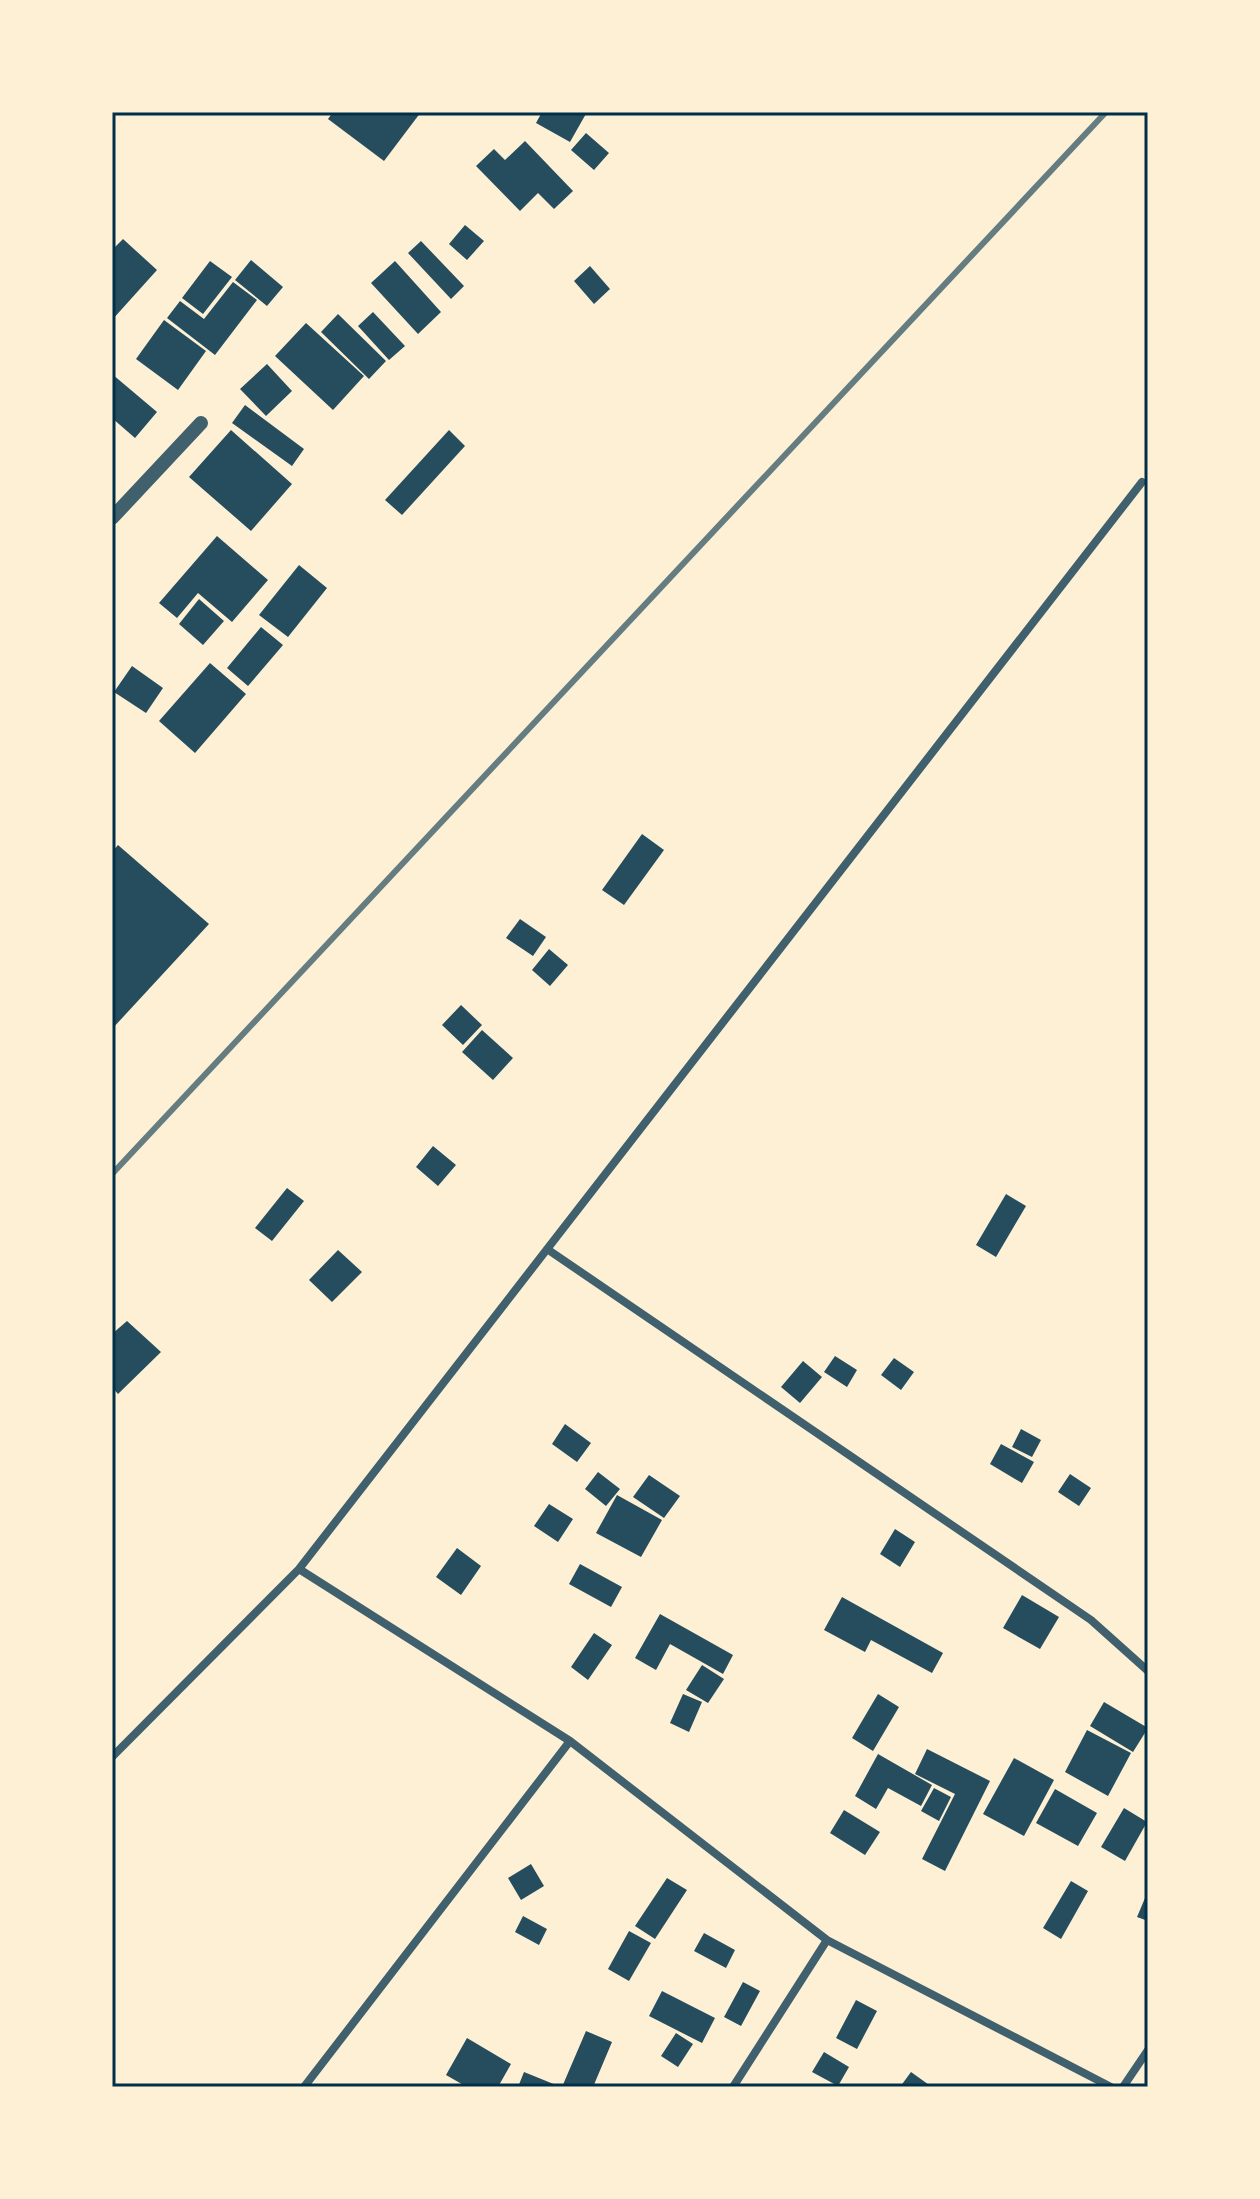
<svg xmlns="http://www.w3.org/2000/svg" width="1260" height="2199" viewBox="0 0 1260 2199" font-family="Jost,sans-serif">
  <style>
    .building { fill: #264d5e }
    .lines { fill: none; stroke-linecap: round; stroke-linejoin: round }
    .minor { stroke: #3f606c; stroke-width: 8 }
    .tertiary { stroke: #3f606c; stroke-width: 14 }
    .rail { stroke: #657d81; stroke-width: 6 }
    .neatline { fill: none; stroke: #003049; stroke-width: 3 }
  </style>
  <rect width="100%" height="100%" fill="#fdf0d5"/>
  <path class="building" d="M333 112H421L384 161 328 119Z
    M542 112H587L570 142 536 123Z
    M586 133 609 153 594 170 571 150Z
    M525 141 573 191 554 209 538 193 520 211 476 166 494 149 505 160Z
    M465 225 484 241 467 260 449 244Z
    M123 239 157 270 112 320V250Z
    M421 241 464 286 451 299 408 253Z
    M251 260 283 287 267 306 235 280Z
    M210 261 232 277 203 314 182 298Z
    M395 261 441 312 418 334 371 283Z
    M590 266 610 289 594 304 574 281Z
    M233 282 257 300 215 355 167 318 180 301 204 319Z
    M373 312 405 346 389 360 358 326Z
    M338 314 386 361 369 379 321 332Z
    M164 320 206 351 178 390 136 359Z
    M306 323 364 376 333 410 275 356Z
    M267 364 292 391 266 416 240 389Z
    M112 374 157 412 135 438 112 418Z
    M245 405 304 449 292 466 232 423Z
    M231 430 292 484 251 531 189 477Z
    M449 430 465 446 402 515 385 500Z
    M217 536 268 580 232 622 198 593 177 618 159 603Z
    M299 565 327 588 288 637 259 615Z
    M199 599 224 621 203 645 179 624Z
    M261 627 283 645 248 686 227 668Z
    M210 663 246 694 195 753 159 721Z
    M132 666 163 688 146 713 114 692Z
    M642 834 664 850 624 905 602 890Z
    M118 845 209 924 112 1029V852Z
    M520 919 546 937 533 956 506 938Z
    M549 949 568 965 550 986 532 970Z
    M461 1005 482 1025 463 1045 442 1025Z
    M482 1030 513 1058 493 1080 462 1052Z
    M433 1146 456 1165 438 1186 416 1167Z
    M287 1188 304 1201 272 1241 255 1228Z
    M1006 1194 1026 1206 996 1257 976 1245Z
    M338 1250 362 1272 332 1302 309 1280Z
    M127 1321 161 1352 118 1394 112 1387V1334Z
    M835 1356 857 1370 847 1387 824 1372Z
    M894 1358 914 1372 901 1390 881 1375Z
    M803 1361 822 1377 800 1403 781 1387Z
    M565 1424 591 1443 577 1462 552 1444Z
    M1021 1429 1041 1440 1032 1457 1012 1447Z
    M1001 1444 1034 1462 1022 1483 990 1464Z
    M598 1472 620 1489 606 1506 585 1489Z
    M1070 1474 1091 1488 1079 1506 1058 1492Z
    M649 1475 680 1496 664 1518 633 1497Z
    M617 1495 662 1520 641 1557 596 1533Z
    M549 1504 573 1519 558 1542 534 1526Z
    M895 1529 915 1542 900 1567 880 1554Z
    M457 1548 481 1566 461 1595 436 1577Z
    M580 1564 622 1587 611 1607 569 1584Z
    M1022 1595 1059 1617 1040 1649 1003 1628Z
    M842 1597 943 1653 932 1673 871 1640 865 1652 824 1630Z
    M660 1614 733 1655 723 1674 670 1644 656 1670 635 1658Z
    M594 1633 612 1645 588 1680 571 1667Z
    M702 1665 724 1679 708 1703 686 1690Z
    M683 1694 702 1702 689 1732 670 1723Z
    M878 1694 899 1707 873 1751 852 1738Z
    M1104 1702 1148 1728 1133 1752 1090 1726Z
    M1087 1730 1131 1753 1108 1796 1065 1772Z
    M927 1749 990 1781 945 1871 922 1859 955 1794 915 1774Z
    M878 1754 932 1785 921 1806 888 1788 876 1809 855 1796Z
    M1014 1758 1054 1780 1024 1836 983 1814Z
    M934 1788 951 1797 939 1821 921 1811Z
    M1055 1789 1097 1813 1078 1846 1036 1823Z
    M1124 1808 1147 1822 1125 1861 1101 1847Z
    M844 1810 880 1832 865 1855 830 1833Z
    M531 1864 544 1886 521 1900 508 1878Z
    M667 1878 687 1890 655 1939 635 1926Z
    M1071 1881 1088 1891 1061 1939 1043 1928Z
    M1148 1891V1921L1137 1917Z
    M523 1916 547 1929 539 1945 515 1932Z
    M629 1931 651 1943 629 1981 608 1969Z
    M704 1933 735 1950 726 1968 694 1951Z
    M743 1982 760 1991 741 2026 724 2017Z
    M662 1991 715 2018 702 2043 649 2016Z
    M856 2000 877 2011 857 2049 836 2038Z
    M586 2031 612 2042 593 2087H562Z
    M676 2033 693 2044 678 2067 661 2056Z
    M467 2038 511 2064 498 2087H467L446 2075Z
    M824 2052 849 2067 838 2086 812 2072Z
    M524 2072 561 2087H518Z
    M911 2072 932 2087H900Z"/>
  <g class="lines">
    <path class="minor" d="M547 1249 1091 1620 1148 1671
      M299 1569 570 1741 827 1940 1111 2087
      M112 1757 299 1569 1142 482
      M304 2087 570 1741
      M733 2087 827 1940
      M1123 2087 1148 2050"/>
    <path class="tertiary" d="M112 518 201 423"/>
    <path class="rail" d="M112 1174 1106 112"/>
  </g>
  <rect width="1260" height="2199" fill="none" stroke="#fdf0d5" stroke-width="228"/>
  <rect x="114" y="114" width="1032" height="1971" class="neatline"/>
</svg>
